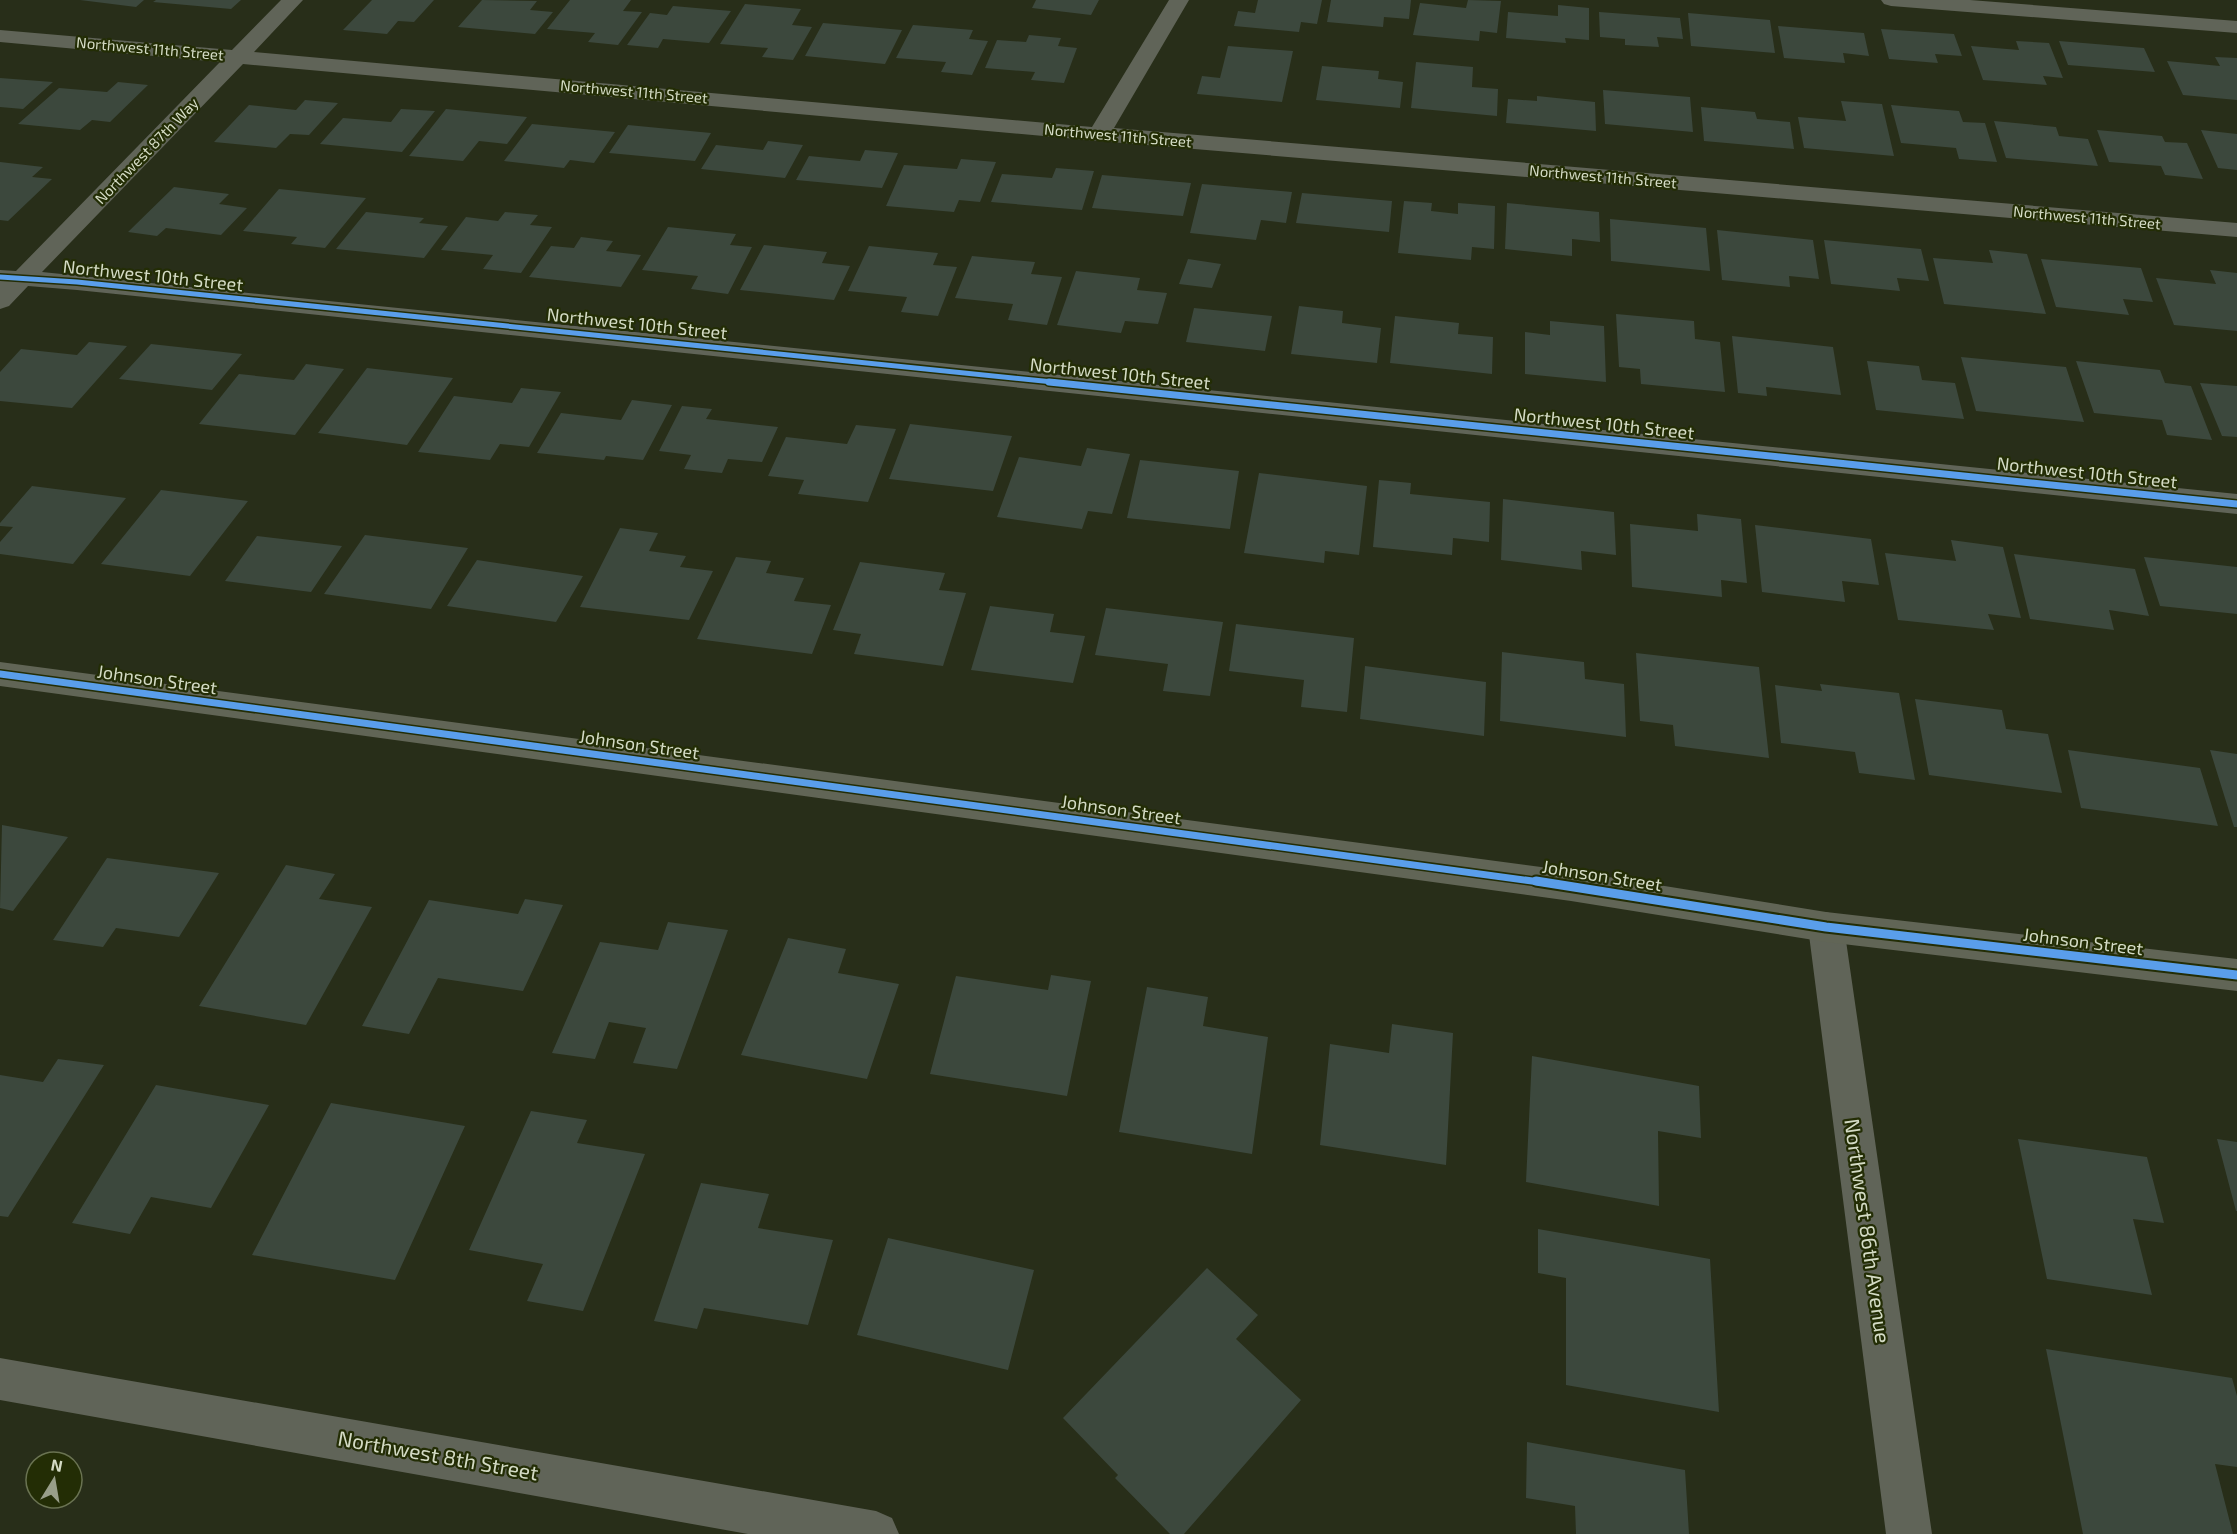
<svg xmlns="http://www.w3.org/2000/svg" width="2237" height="1534" viewBox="0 0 2237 1534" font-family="'Exo 2',sans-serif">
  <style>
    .building { fill: #3c483d }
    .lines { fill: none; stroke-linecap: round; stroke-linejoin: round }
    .street { fill: #606458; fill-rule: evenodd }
    .secondary { fill: #616556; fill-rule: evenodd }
    .cycleway-far2-casing { stroke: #232d05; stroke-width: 8 }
    .cycleway-far1-casing { stroke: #232d05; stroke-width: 10 }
    .cycleway-casing { stroke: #232d05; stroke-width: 13 }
    .cycleway-far2 { stroke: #5a9eea; stroke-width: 5 }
    .cycleway-far1 { stroke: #5a9eea; stroke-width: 7 }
    .cycleway { stroke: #5a9eea; stroke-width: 9 }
    .labels { text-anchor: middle; stroke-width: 4.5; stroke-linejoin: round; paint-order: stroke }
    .far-street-label { font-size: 15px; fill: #d4dbc5; stroke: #232d05 }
    .street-label { font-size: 18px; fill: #d4dbc5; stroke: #232d05 }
    .near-street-label { font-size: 21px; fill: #d4dbc5; stroke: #232d05 }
  </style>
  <rect width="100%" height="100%" fill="#282e19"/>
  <path class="building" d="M80 0H144L136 7Z
    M156 0H241L231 9 153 2Z
    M372 0H434L414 22 398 21 387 34 343 30Z
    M482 0 537 1 530 10 553 12 535 34 458 27Z
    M570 0H631L623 11 642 12 618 45 588 42 595 33 547 29Z
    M1036 0H1099L1091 15 1032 8Z
    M1258 0H1322L1317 24 1301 22 1299 32 1234 26 1238 11 1255 13Z
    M1331 0H1411L1409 19 1384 17 1383 27 1327 22Z
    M1468 0 1501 1 1497 33 1480 31 1479 41 1413 35 1420 3 1466 8Z
    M745 4 801 9 792 25 812 27 793 60 762 57 768 48 720 44Z
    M1558 5 1589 8V40L1565 38 1566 43 1506 38 1508 12 1558 16Z
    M673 6 731 11 709 43 663 39 658 48 627 45 650 13 667 15Z
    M1599 12 1680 18 1683 39 1657 37 1659 47 1625 45V39L1600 37Z
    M1688 13 1770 20 1775 53 1691 46Z
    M823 23 902 30 885 64 805 56Z
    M913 25 973 30 969 39 988 41 972 75 941 72 946 62 896 58Z
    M1778 26 1864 33 1869 56 1843 53 1845 63 1784 58Z
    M1881 29 1954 34 1962 56 1935 54 1938 63 1889 59Z
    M1029 35 1061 38 1058 46 1077 48 1064 83 1031 80 1035 72 985 68 997 40 1026 42Z
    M2016 41 2049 43 2063 78 2043 76 2047 85 1983 80 1971 46 2019 50Z
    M2059 41 2144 48 2155 72 2068 65Z
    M1228 46 1293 51 1282 102 1197 94 1202 76 1220 78Z
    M2215 57 2237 58V100L2183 95 2167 61 2220 66Z
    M1416 62 1473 67 1472 87 1498 89 1497 116 1411 108Z
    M1322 66 1379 71 1378 79 1403 82 1400 108 1316 100Z
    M0 78 53 82 23 109 0 107Z
    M118 82 148 85 110 122 92 120 80 130 18 124 59 88 107 92Z
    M1603 90 1690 97 1693 132 1605 124Z
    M1537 96 1595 102 1596 131 1506 123 1508 99 1537 101Z
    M305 100 338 103 309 135 290 134 276 148 214 142 249 105 296 110Z
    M1841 101 1882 104 1894 156 1804 148 1798 117 1846 121Z
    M1891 105 1959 111 1963 122 1985 123 1997 162 1959 159 1956 148 1901 143Z
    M1701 107 1755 112 1757 119 1790 122 1794 149 1704 141Z
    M401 109 435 111 402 152 320 144 343 118 391 122Z
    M446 109 527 117 507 144 479 141 463 161 409 156Z
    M1994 121 2056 127 2059 136 2088 139 2098 166 2006 158Z
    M532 124 615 132 594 163 570 160 564 168 504 161Z
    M628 125 711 133 695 161 609 153Z
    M2097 130 2162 136 2165 142 2187 143 2203 179 2165 175 2161 166 2109 162Z
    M2201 130 2237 134V170L2218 168Z
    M768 141 803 145 785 178 701 169 716 145 763 150Z
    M865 150 898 153 882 188 796 180 809 156 860 161Z
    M961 159 996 162 980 202 959 200 954 212 886 206 904 165 957 169Z
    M0 162 43 167 32 177 52 179 8 221 0 220Z
    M1056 168 1094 171 1082 210 991 202 1002 174 1052 178Z
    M1102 175 1191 183 1183 216 1092 208Z
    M1202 184 1292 192 1286 223 1261 220 1256 240 1190 233Z
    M174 187 229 194 219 204 247 208 221 235 166 228 157 236 128 232Z
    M279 189 366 198 325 248 291 244 297 237 243 231Z
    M1302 193 1392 201 1389 232 1296 223Z
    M1404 201 1432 203 1431 211 1458 214V203L1495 206 1494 249 1472 247 1471 260 1398 253Z
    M1507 203 1599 212 1600 242 1572 239V256L1505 249Z
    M366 212 424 218 419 223 448 226 424 258 336 249Z
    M505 212 538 215 530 225 552 227 521 273 483 269 493 255 441 250 466 217 498 221Z
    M1610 219 1706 228 1710 271 1611 261Z
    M668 227 736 234 730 245 752 247 728 294 691 289 698 276 642 270Z
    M1717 230 1813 240 1819 279 1789 276 1790 287 1722 280Z
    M581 237 613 241 606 251 641 255 621 287 529 277 551 246 574 248Z
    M1824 240 1921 249 1929 281 1897 278 1900 291 1831 284Z
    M764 245 827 252 822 263 850 266 834 300 740 290Z
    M869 246 938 253 933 265 957 267 938 316 901 312 907 297 848 291Z
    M1989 250 2027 254 2046 314 1944 304 1933 258 1993 263Z
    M972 256 1035 262 1031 274 1062 277 1047 325 1008 320 1013 304 955 298Z
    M1188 259 1221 264 1212 288 1179 284Z
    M2041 259 2141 268 2153 302 2123 299 2129 315 2056 307Z
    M2210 270 2237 273V331L2174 325 2156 278 2216 284Z
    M1076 271 1140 278 1137 290 1167 293 1158 324 1125 321 1121 333 1057 325Z
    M1299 306 1343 311 1342 323 1381 328 1377 363 1291 354Z
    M1194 308 1272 316 1265 351 1186 342Z
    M1616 314 1694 321 1695 339 1720 342 1725 392 1641 384 1640 369 1619 367Z
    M1395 316 1459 323 1458 334 1493 337 1492 374 1390 363Z
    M1550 321 1604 326 1606 382 1525 374V332L1550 335Z
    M1732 336 1833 347 1841 395 1766 387 1767 396 1738 393Z
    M89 342 127 346 72 408 0 401V372L21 349 77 355Z
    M151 344 242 354 212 390 119 379Z
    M1961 357 2066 367 2084 422 1976 411Z
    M1867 361 1919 366 1922 380 1955 383 1964 419 1876 410Z
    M2076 361 2160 370 2165 383 2191 386 2212 440 2167 435 2162 420 2094 413Z
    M306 364 344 369 295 435 199 424 239 374 294 380Z
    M367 368 453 378 407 445 318 433Z
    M2200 383 2237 386V437L2222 436Z
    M521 388 561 392 529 447 500 444 490 460 418 452 454 396 512 403Z
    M632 400 672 405 643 460 606 456 604 460 537 453 561 413 621 420Z
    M682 406 712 409 706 419 778 427 762 462 728 459 722 473 684 469 691 455 659 451Z
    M910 424 1012 436 993 491 889 479Z
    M856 425 896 429 868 502 798 494 804 480 768 476 786 437 847 444Z
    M1087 448 1130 454 1112 514 1088 511 1082 529 997 517 1019 457 1081 466Z
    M1140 460 1239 471 1230 529 1127 518Z
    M1259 473 1367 486 1359 555 1325 551 1324 563 1244 553Z
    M1379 480 1411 483 1410 494 1490 502 1489 542 1453 538 1452 555 1373 547Z
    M32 486 126 498 73 564 0 554V542L13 527 0 526V523Z
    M161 490 248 501 190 576 101 564Z
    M1503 499 1614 512 1616 555 1581 551 1582 570 1501 560Z
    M1697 514 1741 519 1747 583 1721 580 1722 597 1632 587 1630 524 1698 531Z
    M1755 525 1871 539 1879 585 1842 581 1845 602 1762 592Z
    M620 528 658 533 649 551 686 556 680 567 713 571 689 620 580 607Z
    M365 535 468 548 431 609 324 594Z
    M257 536 342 546 311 592 225 581Z
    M1951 540 2003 547 2021 618 1988 614 1994 630 1898 620 1885 553 1956 561Z
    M2014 554 2135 569 2149 616 2109 610 2114 630 2030 619Z
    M736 557 771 561 766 573 804 578 794 601 831 605 812 654 697 639Z
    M2144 557 2237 567V614L2160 606Z
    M477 560 583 576 556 622 447 606Z
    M860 562 945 573 939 590 966 593 943 666 854 654 861 634 833 630Z
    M990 606 1054 614 1050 632 1085 636 1073 683 971 670Z
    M1106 608 1223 622 1210 696 1163 691 1168 664 1095 655Z
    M1236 624 1354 638 1347 712 1301 707 1304 680 1229 671Z
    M1502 652 1584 662 1585 679 1624 684 1626 737 1500 721Z
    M1636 653 1759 667 1769 758 1675 746 1673 725 1640 721Z
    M1365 666 1486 682 1484 736 1360 719Z
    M1820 684 1899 693 1915 780 1859 773 1855 752 1781 743 1775 685 1822 691Z
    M1915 699 2002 710 2006 729 2048 734 2062 793 1929 775Z
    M2068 750 2200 768 2218 826 2081 808Z
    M2210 750 2237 754V827H2234Z
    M2 825 68 837 13 911 0 908Z
    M107 858 219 873 179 937 116 928 103 947 53 940Z
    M286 865 335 874 319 899 372 907 306 1025 199 1006Z
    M525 899 563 905 523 991 438 978 409 1034 362 1026 429 900 518 914Z
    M668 922 728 930 677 1069 633 1063 646 1028 609 1022 595 1059 552 1053 600 942 658 950Z
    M788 938 846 949 838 973 899 984 867 1079 741 1055Z
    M1051 975 1091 981 1067 1096 930 1074 956 976 1048 990Z
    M1147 987 1208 997 1203 1026 1268 1037 1252 1154 1119 1132Z
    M1392 1024 1453 1033 1446 1165 1320 1145 1330 1044 1389 1053Z
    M1532 1056 1699 1086 1701 1138 1658 1131 1659 1206 1526 1182Z
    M58 1059 104 1065 8 1217 0 1216V1075L43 1082Z
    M156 1085 269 1105 211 1208 151 1197 130 1234 72 1223Z
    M331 1103 465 1126 395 1280 252 1255Z
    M531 1111 587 1120 577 1143 645 1154 583 1311 527 1301 543 1264 469 1250Z
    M2018 1139 2147 1157 2164 1223 2133 1219 2152 1295 2047 1279Z
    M2217 1139 2237 1142V1211H2236Z
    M701 1183 769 1194 758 1228 833 1240 808 1325 704 1308 697 1329 654 1321Z
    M1538 1229 1710 1259 1719 1412 1566 1385V1278L1538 1273Z
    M888 1238 1034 1270 1008 1370 857 1335Z
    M1207 1268 1258 1315 1236 1339 1301 1400 1184 1534H1170L1115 1478 1118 1475 1063 1418Z
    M2046 1349 2232 1378 2237 1396V1467L2215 1464 2233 1534H2083Z
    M1527 1442 1685 1470 1689 1534H1576L1575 1506 1526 1498Z"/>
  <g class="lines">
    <path class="street" d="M281 0H303L254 52 1092 127 1169 0H1189L1114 128 2237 223V237L1099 141 243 64 42 272 2237 494V514L77 290 28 286 9 306 0 309V270L16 271 220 62 0 42V30L232 50Z
      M1881 0H1970L2237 21V33L1891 6 1884 4Z
      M1826 912 1839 916 1844 927 1932 1534H1886L1808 927 1813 916Z
      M0 1358 876 1511 892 1518 899 1534H748L0 1400Z"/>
    <path class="secondary" d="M0 662 1571 871 1826 912 2237 959V991L1826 942 1571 901 0 686Z"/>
    <defs>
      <path id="cycleway-far2" d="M0 277 77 282 1063 383"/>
      <path id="cycleway-far1" d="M1049 382 2237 504
        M0 674 1547 883"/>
      <path id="cycleway" d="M1536 881 1826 927 2237 975"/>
    </defs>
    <use href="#cycleway-far2" class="cycleway-far2-casing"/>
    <use href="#cycleway-far1" class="cycleway-far1-casing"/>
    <use href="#cycleway" class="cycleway-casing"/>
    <use href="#cycleway-far2" class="cycleway-far2"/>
    <use href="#cycleway-far1" class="cycleway-far1"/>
    <use href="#cycleway" class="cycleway"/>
  </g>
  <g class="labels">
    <g class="far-street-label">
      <text transform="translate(150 49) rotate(5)" y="5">Northwest 11th Street</text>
      <text transform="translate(634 92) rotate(5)" y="5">Northwest 11th Street</text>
      <text transform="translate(1118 136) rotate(5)" y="5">Northwest 11th Street</text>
      <text transform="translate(147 151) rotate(-46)" y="5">Northwest 87th Way</text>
      <text transform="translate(1603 177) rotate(5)" y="5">Northwest 11th Street</text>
      <text transform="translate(2087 218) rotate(5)" y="5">Northwest 11th Street</text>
    </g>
    <g class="street-label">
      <text transform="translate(153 276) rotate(6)" y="6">Northwest 10th Street</text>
      <text transform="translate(637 324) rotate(6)" y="6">Northwest 10th Street</text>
      <text transform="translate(1120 374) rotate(6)" y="6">Northwest 10th Street</text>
      <text transform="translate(1604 424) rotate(6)" y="6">Northwest 10th Street</text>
      <text transform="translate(2087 473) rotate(6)" y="6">Northwest 10th Street</text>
      <text transform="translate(157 680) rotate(8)" y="6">Johnson Street</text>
      <text transform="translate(639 745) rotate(8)" y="6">Johnson Street</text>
      <text transform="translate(1121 810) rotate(8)" y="6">Johnson Street</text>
      <text transform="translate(1602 876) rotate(9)" y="6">Johnson Street</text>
      <text transform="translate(2083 942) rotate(7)" y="6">Johnson Street</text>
    </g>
    <g class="near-street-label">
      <text transform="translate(1867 1231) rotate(82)" y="7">Northwest 86th Avenue</text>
      <text transform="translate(438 1456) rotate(10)" y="7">Northwest 8th Street</text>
    </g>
  </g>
  <g transform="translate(54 1480) rotate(11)"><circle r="28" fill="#232d05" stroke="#6a7352" stroke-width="1.5"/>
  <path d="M0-4.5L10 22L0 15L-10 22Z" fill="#989e89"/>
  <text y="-9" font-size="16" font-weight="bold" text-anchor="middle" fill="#d4dbc5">N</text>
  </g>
</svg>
